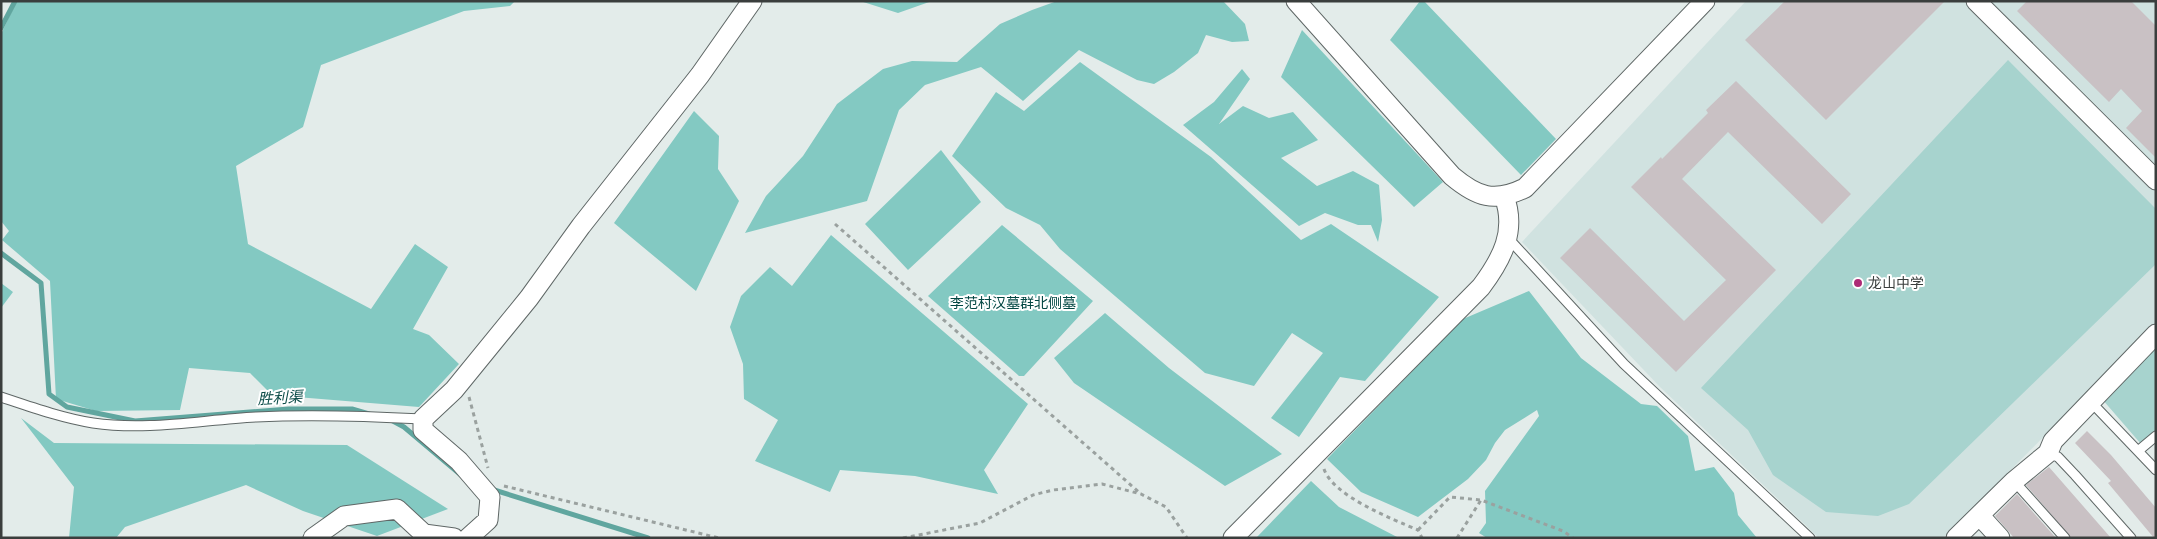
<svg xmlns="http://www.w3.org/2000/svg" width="2157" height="539" viewBox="0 0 2157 539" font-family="Overpass,'Noto Sans SC',sans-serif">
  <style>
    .built { fill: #d0e2e0 }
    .green { fill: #a7d3ce }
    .forest { fill: #83c9c2 }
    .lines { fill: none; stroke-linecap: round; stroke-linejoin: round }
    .stream { stroke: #60a69f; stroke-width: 5 }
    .building { fill: #c9c1c4 }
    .service-casing { stroke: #5f6766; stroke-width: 11 }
    .minor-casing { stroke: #5f6766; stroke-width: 21 }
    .path { stroke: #9aa19f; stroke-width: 3; stroke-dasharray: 4 4; stroke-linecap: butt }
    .service { stroke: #fff; stroke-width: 9 }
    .minor { stroke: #fff; stroke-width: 19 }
    .poi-dot { fill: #ad2b76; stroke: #fff; stroke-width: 2 }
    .labels { text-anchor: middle; stroke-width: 4; stroke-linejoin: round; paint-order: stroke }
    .poi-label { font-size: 14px; fill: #3a3e3d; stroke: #fff; text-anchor: start }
    .park-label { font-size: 14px; fill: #024642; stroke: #fff }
    .water-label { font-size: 15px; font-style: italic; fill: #0c4c48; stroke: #fff }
  </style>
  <rect width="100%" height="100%" fill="#e3ecea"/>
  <path class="built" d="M1746 1H2156V324L1943 538H1819L1660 387 1522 242Z"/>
  <path class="green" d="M2008 60 2156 209V264L1909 504 1878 516 1826 512 1773 475 1748 430 1701 388Z
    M2156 347V431L2141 444 2102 399Z"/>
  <path class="forest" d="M17 1H515L510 6 464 11 321 65 303 127 236 166 248 244 371 309 415 244 448 267 413 329 429 335 459 364 419 407 272 395 250 373 189 368 180 410 96 411 56 399 50 281 2 240 9 231 1 221V34Z
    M860 1H932L898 13Z
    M1057 1H1223L1245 24 1249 41 1232 42 1206 35 1198 53 1174 72 1154 84 1137 80 1079 50 1023 101 981 67 925 85 899 110 867 201 745 233 766 196 803 156 837 104 883 69 912 61 957 62 1000 24 1032 10Z
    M1420 1H1424L1556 139 1521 175 1390 40Z
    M1302 30 1443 182 1414 207 1281 77Z
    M1080 62 1211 157 1301 240 1331 224 1439 297 1365 381 1340 377 1299 437 1271 418 1323 353 1292 333 1254 386 1205 373 1060 249 1040 225 1006 208 952 156 996 92 1024 111Z
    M1242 69 1250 79 1219 124 1243 106 1269 118 1293 112 1318 140 1281 158 1317 186 1353 171 1379 185 1382 220 1378 242 1371 225H1358L1325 213 1299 226 1183 125 1214 102Z
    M694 111 719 136 718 169 739 201 696 291 614 223Z
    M941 150 981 202 908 270 865 224Z
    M1002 225 1093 301 1024 376H1019L928 296Z
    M831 235 1028 404 984 470 998 494 915 476 840 470 830 492 755 461 778 420 744 399 743 364 730 327 741 296 770 267 792 286Z
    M1 283 13 292 1 308Z
    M1529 291 1581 358 1641 404 1657 406 1688 436 1695 471 1714 467 1734 493 1738 515 1757 538H1487L1479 533 1486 523 1485 491 1539 416 1537 410 1505 430 1495 443 1486 460 1468 479 1418 517 1361 492 1327 459 1463 319Z
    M1105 313 1169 368 1282 454 1225 486 1074 383 1054 358Z
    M21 418 54 443 347 445 448 509 377 536 303 511 246 485 125 527 116 538H69L74 487Z
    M1311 481 1339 507 1399 538H1256Z"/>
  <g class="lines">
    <path class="stream" d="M1 28 15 1
      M1 253 41 283 49 394 67 407 135 421 289 409H352L369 414
      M391 420 404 427 461 475
      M491 489 648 538"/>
  </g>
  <path class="building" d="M1785 1H1945L1826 120 1745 40Z
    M2027 1H2131L2156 26V158L2126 128 2142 111 2121 89 2109 102 2017 11Z
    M1736 81 1851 194 1822 224 1728 132 1682 179 1776 270 1676 372 1560 258 1590 228 1684 321 1726 280 1631 187 1661 157 1662 159 1708 113 1706 110Z
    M2087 431 2111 455 2156 508V538H2154L2108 483 2111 481 2075 443Z
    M2049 467 2111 538H2071L2026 485Z
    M2017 494 2056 538H2014L2009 532 1995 516Z"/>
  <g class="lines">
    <defs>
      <path id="service" d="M1508 238 1624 364 1810 538
        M1 397C31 407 62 418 93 423 147 431 201 420 256 417 312 414 367 416 423 419
        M2091 402 2156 470
        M2138 451 2156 436
        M2048 453 2058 457 2075 475 2131 538
        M2014 481 2065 538"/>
      <path id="minor" d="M1296 1 1452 176C1477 197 1494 203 1525 188L1705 1
        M1976 1 2156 180
        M1980 516 2000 538
        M313 538 344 516 397 509 424 534 454 538
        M468 538 488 520 490 497 459 461 423 430V419L454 390 529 298 581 226 700 75 752 1
        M1233 538 1481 287C1502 259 1517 231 1504 196
        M1956 538 2014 481 2048 453 2053 441 2156 334"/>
    </defs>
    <use href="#service" class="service-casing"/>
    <use href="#minor" class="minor-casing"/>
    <path class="path" d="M835 224 1141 494
      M469 397 488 468
      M1324 469C1333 496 1392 519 1418 530L1422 538
      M504 486 719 538
      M1418 530 1450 497 1481 500 1563 531 1573 538
      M903 538 980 523 1033 495 1053 490 1102 484 1141 494 1166 507 1187 538
      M1457 538 1481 500"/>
    <use href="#service" class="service"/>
    <use href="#minor" class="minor"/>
  </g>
  <circle class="poi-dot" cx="1858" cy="283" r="5"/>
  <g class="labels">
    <g class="poi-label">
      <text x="1868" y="288">龙山中学</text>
    </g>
    <g class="park-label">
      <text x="1013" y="308">李范村汉墓群北侧墓</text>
    </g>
    <g class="water-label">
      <text transform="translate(280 398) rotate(-3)" y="5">胜利渠</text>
    </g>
  </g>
  <rect width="2157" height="539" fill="none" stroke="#3a3e3d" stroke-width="5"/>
</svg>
